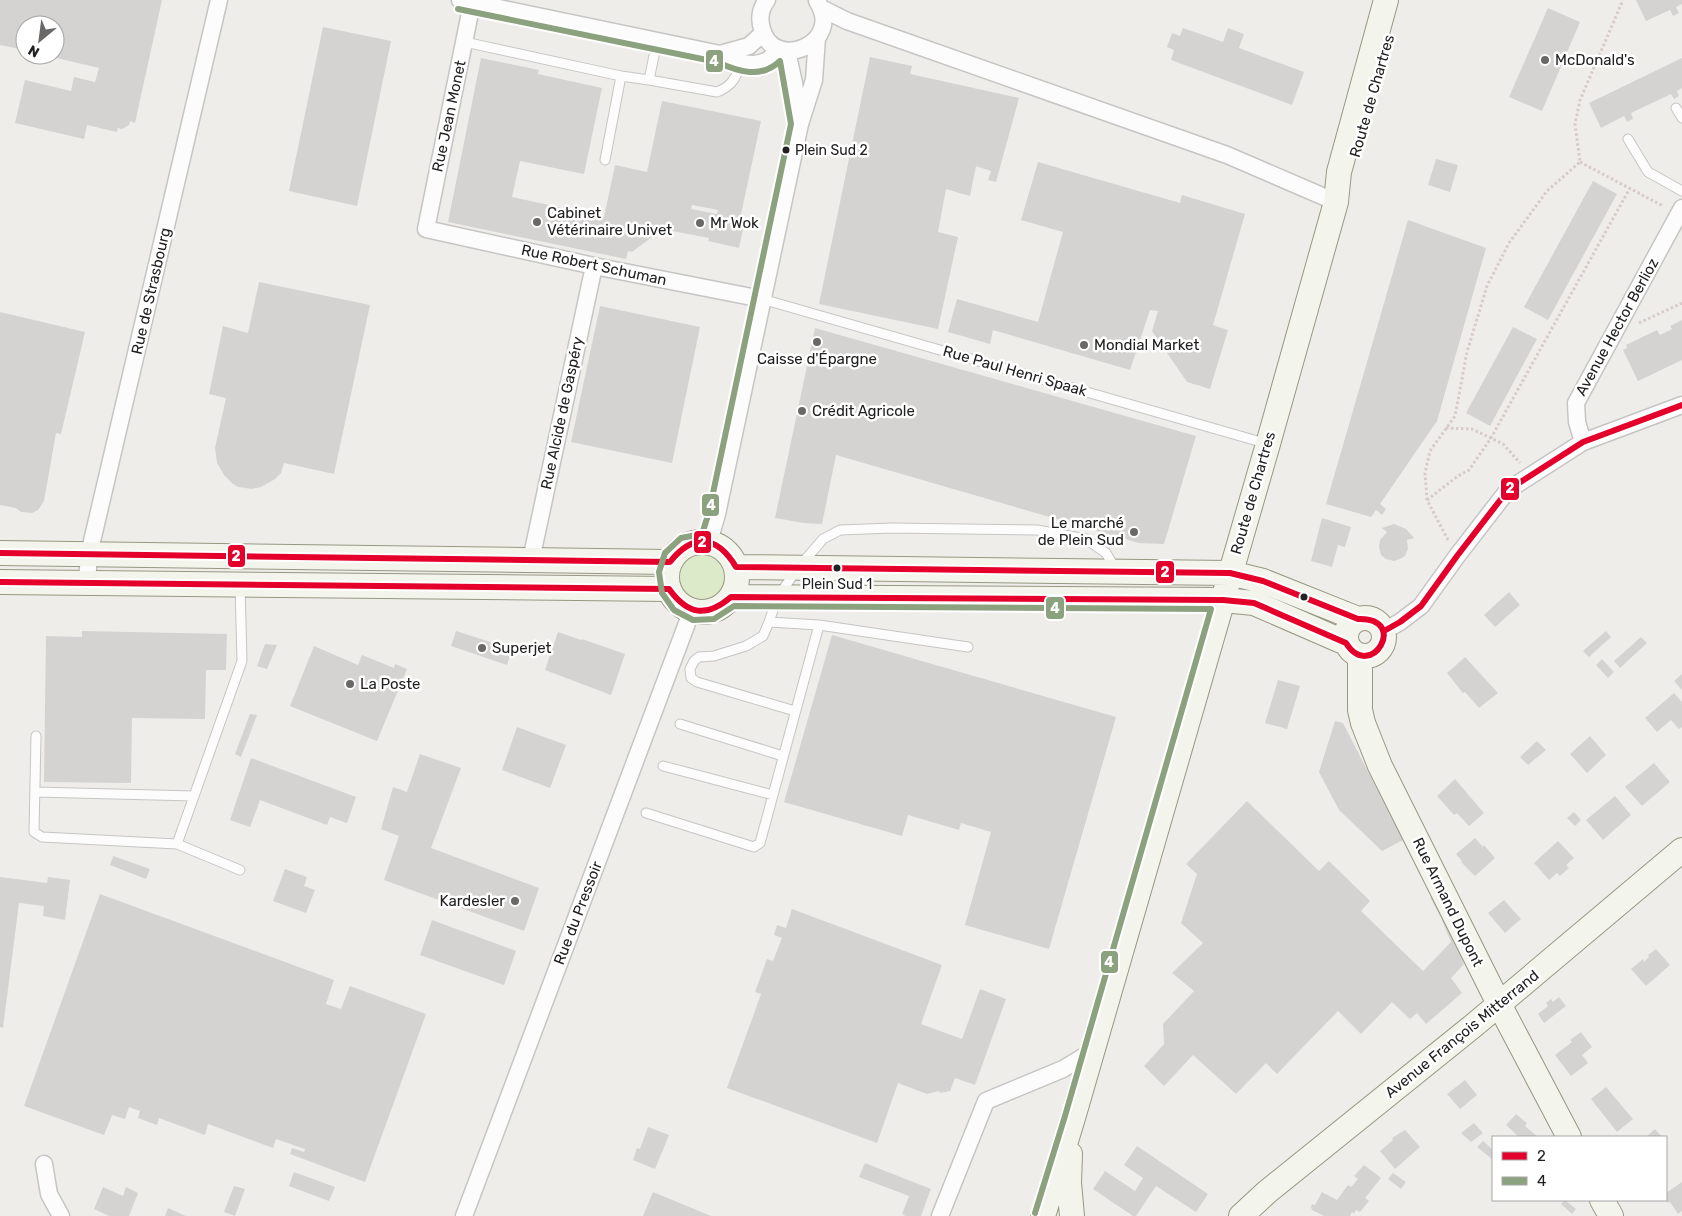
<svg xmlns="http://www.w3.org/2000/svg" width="1682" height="1216" viewBox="0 0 1682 1216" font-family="Rubik,sans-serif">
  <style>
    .grass { fill: #dceaca }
    .building { fill: #d5d3d1; fill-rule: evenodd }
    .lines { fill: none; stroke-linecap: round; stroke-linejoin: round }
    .lane-casing { stroke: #c6c5c4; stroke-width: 11 }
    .street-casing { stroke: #c6c5c4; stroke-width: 19 }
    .secondary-casing { stroke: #979882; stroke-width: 26 }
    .path { stroke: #d7cac8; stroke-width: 3; stroke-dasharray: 2.5 2.5; stroke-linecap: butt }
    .lane { stroke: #fdfcfc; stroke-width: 9 }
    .street { stroke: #fdfcfc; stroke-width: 16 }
    .secondary { stroke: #f3f4ec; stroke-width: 24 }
    .bus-1-casing { stroke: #fff; stroke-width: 10 }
    .bus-2-casing { stroke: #fff; stroke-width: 10 }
    .bus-1 { stroke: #e4002b; stroke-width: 6 }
    .bus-2 { stroke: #8ca27f; stroke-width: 6 }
    .poi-dot { fill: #696867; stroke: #fff; stroke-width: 2 }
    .bus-dot { fill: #212121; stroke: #fff; stroke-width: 2 }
    .labels { text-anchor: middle; stroke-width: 5; stroke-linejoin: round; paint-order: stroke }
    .bus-label { font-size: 14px; fill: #212121; stroke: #fff; text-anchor: start }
    .poi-label { font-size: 15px; fill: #212121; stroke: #fff; text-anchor: start }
    .street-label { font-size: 15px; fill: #212121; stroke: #fff }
    .line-badge { stroke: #fff; stroke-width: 2 }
    .badge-label { font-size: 14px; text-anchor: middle; font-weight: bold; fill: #fff }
  </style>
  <rect width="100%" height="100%" fill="#efedea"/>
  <path class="grass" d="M675 578a28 28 0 1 1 56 0a28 28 0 1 1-56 0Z"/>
  <path class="building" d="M0 0H162L135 123 130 121 129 125 122 129 118 128 117 132 87 125 84 139 15 123 25 80 71 91 74 77 95 82 99 68 48 56 55 55V25H25V50L0 45Z
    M1636 0H1682V4L1676 7 1679 13 1673 16 1670 10 1646 21Z
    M1548 8 1580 22 1542 111 1509 97Z
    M323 27 391 41 357 206 289 191Z
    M1183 28 1223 42 1228 28 1244 34 1239 48 1304 72 1292 105 1171 60 1174 50 1167 47 1172 33 1180 36Z
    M870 57 912 66 910 74 1019 98 996 182 988 180 991 171 976 166 970 196 946 189 938 232 958 237 938 329 819 304Z
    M481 58 539 70 538 74 602 88 584 174 520 161 512 197 604 217 615 165 647 172 662 101 761 121 740 219 745 220 739 248 708 241 709 238 662 229V231L657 230 656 234 632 252 628 251 626 259 448 222ZM692 205 718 210 717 214 691 209Z
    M1682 58V88L1677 91 1679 96 1674 99 1671 94 1631 113 1633 119 1627 122 1624 116 1601 128 1589 103Z
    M1436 159 1458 165 1450 192 1428 185Z
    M1038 162 1180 203 1182 195 1245 214 1213 325 1228 330 1210 389 1187 382 1152 331 1158 311 1150 310 1130 370 993 330 990 344 948 332 957 299 1038 322 1063 232 1021 220Z
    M1593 181 1617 194 1548 320 1524 307Z
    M1408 220 1486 248 1437 421 1380 504 1386 509 1382 515 1376 510 1371 517 1326 504Z
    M259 282 370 305 334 474 284 463 281 473 275 479 261 487 252 489 238 487 233 484 224 475 217 463 215 448 226 398 209 394 223 326 248 333Z
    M600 306 700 327 672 463 571 442Z
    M0 312 85 332 61 434 56 433 44 501 38 510 32 513 21 512 16 508 0 505Z
    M1682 320V360L1638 381 1623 350 1627 348 1626 345 1657 330 1660 335 1672 329 1670 326Z
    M1513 327 1537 339 1490 426 1466 413Z
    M815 328 1196 436 1164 544 1139 543 836 455 822 524 804 523 775 518Z
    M1322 518 1351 527 1345 547 1338 545 1332 567 1311 561Z
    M1394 524 1406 529 1414 538 1407 540 1408 549 1405 556 1400 559 1394 561 1386 559 1381 555 1379 547 1380 540 1387 532 1382 528Z
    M1509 592 1520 605 1495 627 1484 615Z
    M82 631 227 634 226 670H206L205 719 132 718 131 783 44 782 46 636 82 637Z
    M456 631 512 649 507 665 451 646Z
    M1606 631 1611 637 1589 657 1583 651Z
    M558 632 581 640 582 639 625 654 611 695 545 670Z
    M832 635 1116 717 1049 949 965 925 991 832 961 823 959 830 908 815 902 836 784 802Z
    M1641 637 1647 643 1620 668 1614 661Z
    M265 644 277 645 267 669 257 666Z
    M314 646 358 665 362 655 394 668 395 664 407 669 377 741 290 706Z
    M1465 657 1498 693 1479 708 1465 692 1463 693 1447 673Z
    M1602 659 1614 672 1608 678 1596 665Z
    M1682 674V690L1674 681Z
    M1278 680 1300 686 1287 729 1265 723Z
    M1674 693 1682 702V727L1679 729 1671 720 1657 732 1645 718Z
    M250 714 257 715 241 757 235 754Z
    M1335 721 1343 723 1403 840 1382 851 1339 810 1319 772Z
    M517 727 566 745 550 788 502 770Z
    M1590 736 1606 755 1587 773 1570 754Z
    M1537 741 1546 750 1528 765 1520 757Z
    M420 754 461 768 431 848 539 888 524 931 384 880 399 836 381 829 393 787 407 792Z
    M251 758 356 797 347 823 330 817 327 825 260 800 250 827 230 820Z
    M1654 763 1670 782 1642 806 1625 787Z
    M1455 779 1484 813 1469 826 1457 813 1454 815 1437 796Z
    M1615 796 1631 815 1603 840 1586 820Z
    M1247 801 1319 871 1329 861 1370 901 1361 911 1423 971 1451 942 1441 918 1430 897 1434 895 1447 920 1464 964 1451 978 1462 993 1426 1024 1417 1013 1410 1019 1392 1002 1361 1034 1338 1011 1277 1074 1266 1063 1236 1094 1193 1055 1164 1086 1144 1066 1164 1044 1163 1024 1194 991 1172 973 1203 943 1181 923 1197 874 1186 864Z
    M1574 812 1581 820 1575 826 1567 818Z
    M1475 838 1483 847 1484 845 1495 858 1475 876 1461 862 1462 861 1456 854Z
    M1558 841 1574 858 1566 865 1569 868 1560 876 1557 873 1549 880 1534 863Z
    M113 856 150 869 146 879 110 865Z
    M285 869 307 877 304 886 315 890 306 913 273 901Z
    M0 877 47 883 48 877 70 880 65 920 43 916 44 906 19 903 3 1028 0 1027Z
    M100 894 334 980 326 1004 341 1009 350 986 426 1014 365 1182 290 1154 292 1148 304 1152 305 1149 276 1139 273 1148 208 1124 205 1135 159 1118 157 1125 138 1118 140 1111 129 1107 125 1119 112 1115 104 1135 24 1106Z
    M1504 900 1521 919 1505 933 1488 913Z
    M792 909 942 965 921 1024 962 1039 980 989 1006 999 975 1085 955 1078 950 1091 940 1093 939 1091 927 1094 898 1083 877 1143 727 1088 761 994 755 992 767 959 773 961 782 938 774 935 777 925 786 928Z
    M432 920 516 951 504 985 420 955Z
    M1656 949 1670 965 1646 986 1631 969 1643 959 1644 962 1649 957 1648 955Z
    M1559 997 1566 1006 1544 1023 1538 1014 1548 1006 1546 1003 1551 999 1553 1002Z
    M1581 1032 1592 1047 1582 1055 1588 1063 1571 1076 1555 1055 1572 1042 1570 1040Z
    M1465 1080 1477 1095 1460 1109 1447 1094Z
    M1606 1087 1633 1119 1617 1132 1591 1099Z
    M1516 1114 1527 1123 1525 1126 1538 1137H1519L1506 1125Z
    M1474 1123 1483 1133 1471 1142 1461 1133Z
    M648 1127 669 1135 655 1169 633 1160 637 1148 640 1149Z
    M1655 1129 1662 1137H1646Z
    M1405 1130 1420 1147 1395 1169 1380 1151 1393 1140 1392 1138Z
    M1483 1141 1493 1150V1160L1477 1147Z
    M1137 1146 1208 1194 1196 1212 1156 1186 1136 1216H1133L1093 1189 1105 1171 1135 1191 1143 1178 1124 1165Z
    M865 1163 931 1189 921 1216H904L905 1215 902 1214 909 1196 859 1177Z
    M1364 1165 1381 1178 1365 1198 1369 1201 1360 1212 1356 1210 1354 1214 1352 1212 1350 1216H1324L1312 1210 1311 1207 1312 1204 1315 1205 1322 1192 1337 1200 1348 1185 1351 1187 1358 1179 1354 1176Z
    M294 1172 335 1187 329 1201 289 1186Z
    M1393 1173 1406 1182 1401 1189 1388 1179Z
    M1682 1182V1211L1678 1214 1670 1202 1668 1203 1666 1199V1193Z
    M234 1186 245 1189 235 1216 224 1212Z
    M103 1187 123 1196 126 1187 138 1193 129 1216H109L94 1209Z
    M653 1192 711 1216H643Z
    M1565 1200 1576 1209 1572 1214 1561 1204Z
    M168 1208 186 1216H165Z"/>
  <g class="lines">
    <defs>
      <path id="lane" d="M465 42 621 76 649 80 657 41
        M649 80 717 92C732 86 736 78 741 63
        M1676 108 1682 118
        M1628 139 1648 172 1682 191
        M605 160 621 76
        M762 299 1268 444
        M769 622 763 636 746 646 714 656 699 657 694 661 690 669 691 678 697 682 795 711
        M968 647 819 625 769 622 777 598 798 568 823 539 840 530 892 528 1037 530 1086 539 1106 553 1116 570
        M680 724 783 756
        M36 736 34 832 42 837 177 844 242 661 240 585
        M663 766 773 795
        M35 792 194 796
        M646 813 754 847 760 843 819 625
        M177 844 240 870"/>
      <path id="street" d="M460 0 720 54C735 61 752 69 768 60 772 57 776 52 780 49
        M767 0C760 9 759 19 762 29 774 73 845 43 817 1
        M472 3 426 229 594 266 762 299
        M821 8 847 21 1227 155 1336 202
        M787 51 794 83 799 119
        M720 54 749 46 763 33
        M1583 442 1577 422 1576 403 1682 208
        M709 542 717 514 800 124 814 80 817 38
        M531 560 594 266
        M87 583 89 554 219 0
        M1384 631 1400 622 1421 606 1457 556 1508 490 1583 442 1682 405
        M44 1164 49 1194 61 1216
        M464 1216 692 610
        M940 1216 986 1101 1063 1069 1091 1052"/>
      <path id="secondary" d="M667 577a35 35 0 1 1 70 0a35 35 0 1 1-70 0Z
        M0 553 670 562
        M736 567 1230 573 1263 581 1358 619
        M0 582 669 589
        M731 597 1223 600 1254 603 1346 643
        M1346 637a19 19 0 1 1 38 0a19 19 0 1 1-38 0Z
        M1360 656V710L1363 723 1380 766 1499 1004 1569 1137
        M1070 1154 1069 1183 1072 1216
        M1602 1200 1611 1216
        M1043 1216 1073 1118 1268 444 1336 202 1339 172 1386 0
        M1241 1216 1267 1192 1473 1026 1682 850"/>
    </defs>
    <use href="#lane" class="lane-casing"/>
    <use href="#street" class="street-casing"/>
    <use href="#secondary" class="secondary-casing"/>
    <path class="path" d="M1580 162 1663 206
      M1639 323 1682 303
      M1446 428 1472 429 1503 444 1520 463
      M1427 500 1458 476 1469 470 1491 438 1630 188
      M1448 540 1427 500 1425 473 1430 451 1455 416 1467 352 1487 286 1509 243 1547 191 1580 162 1575 124 1580 100 1623 0"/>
    <use href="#lane" class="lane"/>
    <use href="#street" class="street"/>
    <use href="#secondary" class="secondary"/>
    <defs>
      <path id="bus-1" d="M0 553 670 562C693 533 717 535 736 567L1230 573 1263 581 1358 619C1410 617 1371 683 1346 643L1254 603 1223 600 731 597C706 618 688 615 669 589L0 582
        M1384 631 1400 622 1421 606 1457 556 1508 490 1583 442 1682 405"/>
      <path id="bus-2" d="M458 9 717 62C739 72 761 79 780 61L791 124 709 512 702 534 681 538 665 553 659 572 662 593 674 610 693 620 714 619 734 606 1211 609 1065 1116 1035 1213"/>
    </defs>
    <use href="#bus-1" class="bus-1-casing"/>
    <use href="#bus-2" class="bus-2-casing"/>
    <use href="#bus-1" class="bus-1"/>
    <use href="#bus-2" class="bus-2"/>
  </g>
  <g class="poi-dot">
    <circle cx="1545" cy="60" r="5"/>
    <circle cx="537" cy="222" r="5"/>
    <circle cx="700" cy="223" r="5"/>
    <circle cx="817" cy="342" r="5"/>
    <circle cx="1084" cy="345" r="5"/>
    <circle cx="802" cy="411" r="5"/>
    <circle cx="1134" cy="532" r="5"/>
    <circle cx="482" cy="648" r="5"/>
    <circle cx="350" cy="684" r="5"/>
    <circle cx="515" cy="901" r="5"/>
  </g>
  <g class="bus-dot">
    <circle cx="786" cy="150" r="4.5"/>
    <circle cx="837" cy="568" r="4.5"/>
    <circle cx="1304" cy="597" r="4.5"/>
  </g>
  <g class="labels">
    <g class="bus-label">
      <text x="795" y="155">Plein Sud 2</text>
      <text x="837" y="589" text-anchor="middle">Plein Sud 1</text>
    </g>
    <g class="poi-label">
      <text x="1555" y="65">McDonald's</text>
      <text x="547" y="218">Cabinet<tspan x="547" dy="17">Vétérinaire Univet</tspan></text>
      <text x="710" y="228">Mr Wok</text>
      <text x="1094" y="350">Mondial Market</text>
      <text x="817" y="364" text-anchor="middle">Caisse d'Épargne</text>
      <text x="812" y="416">Crédit Agricole</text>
      <text x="1124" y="528" text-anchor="end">Le marché<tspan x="1124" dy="17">de Plein Sud</tspan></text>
      <text x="492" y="653">Superjet</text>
      <text x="360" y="689">La Poste</text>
      <text x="505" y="906" text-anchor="end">Kardesler</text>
    </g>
    <g class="street-label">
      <text transform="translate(1372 96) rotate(-74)" y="5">Route de Chartres</text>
      <text transform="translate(449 116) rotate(-78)" y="5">Rue Jean Monet</text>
      <text transform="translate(594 265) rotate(12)" y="5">Rue Robert Schuman</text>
      <text transform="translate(151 291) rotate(-77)" y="5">Rue de Strasbourg</text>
      <text transform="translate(1617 327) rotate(-61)" y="5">Avenue Hector Berlioz</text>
      <text transform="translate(1015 371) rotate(16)" y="5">Rue Paul Henri Spaak</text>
      <text transform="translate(562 413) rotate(-78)" y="5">Rue Alcide de Gaspéry</text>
      <text transform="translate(1253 493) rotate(-74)" y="5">Route de Chartres</text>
      <text transform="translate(1448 902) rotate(64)" y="5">Rue Armand Dupont</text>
      <text transform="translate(578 913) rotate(-69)" y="5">Rue du Pressoir</text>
      <text transform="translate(1462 1034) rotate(-39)" y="5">Avenue François Mitterrand</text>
    </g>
  </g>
  <g class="line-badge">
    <rect x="705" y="49" width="19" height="24" rx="5" fill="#8ca27f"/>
    <rect x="1500" y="477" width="20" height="24" rx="5" fill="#e4002b"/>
    <rect x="701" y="493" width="19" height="24" rx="5" fill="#8ca27f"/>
    <rect x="693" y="530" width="19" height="24" rx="5" fill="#e4002b"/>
    <rect x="227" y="544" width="19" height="24" rx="5" fill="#e4002b"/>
    <rect x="1155" y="560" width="20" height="24" rx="5" fill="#e4002b"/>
    <rect x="1045" y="596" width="20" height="24" rx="5" fill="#8ca27f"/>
    <rect x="1100" y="950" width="19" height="24" rx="5" fill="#8ca27f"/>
  </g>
  <g class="badge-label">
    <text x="714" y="66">4</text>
    <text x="1510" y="493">2</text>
    <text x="711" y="510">4</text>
    <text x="702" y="547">2</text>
    <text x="236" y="561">2</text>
    <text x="1165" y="577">2</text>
    <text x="1055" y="613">4</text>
    <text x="1109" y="967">4</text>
  </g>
  <rect x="1492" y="1136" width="175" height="65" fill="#ffffff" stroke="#a6a6a6"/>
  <rect x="1502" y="1152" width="25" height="8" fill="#e4002b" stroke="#a6a6a6"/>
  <text x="1537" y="1161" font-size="15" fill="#212121">2</text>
  <rect x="1502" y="1177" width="25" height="8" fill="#8ca27f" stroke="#a6a6a6"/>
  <text x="1537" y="1186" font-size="15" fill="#212121">4</text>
  <g transform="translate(40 40) rotate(209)"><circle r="24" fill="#ffffff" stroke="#a6a6a6"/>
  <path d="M0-4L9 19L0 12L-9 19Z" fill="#696867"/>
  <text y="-8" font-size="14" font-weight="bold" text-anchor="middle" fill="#212121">N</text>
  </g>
</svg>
